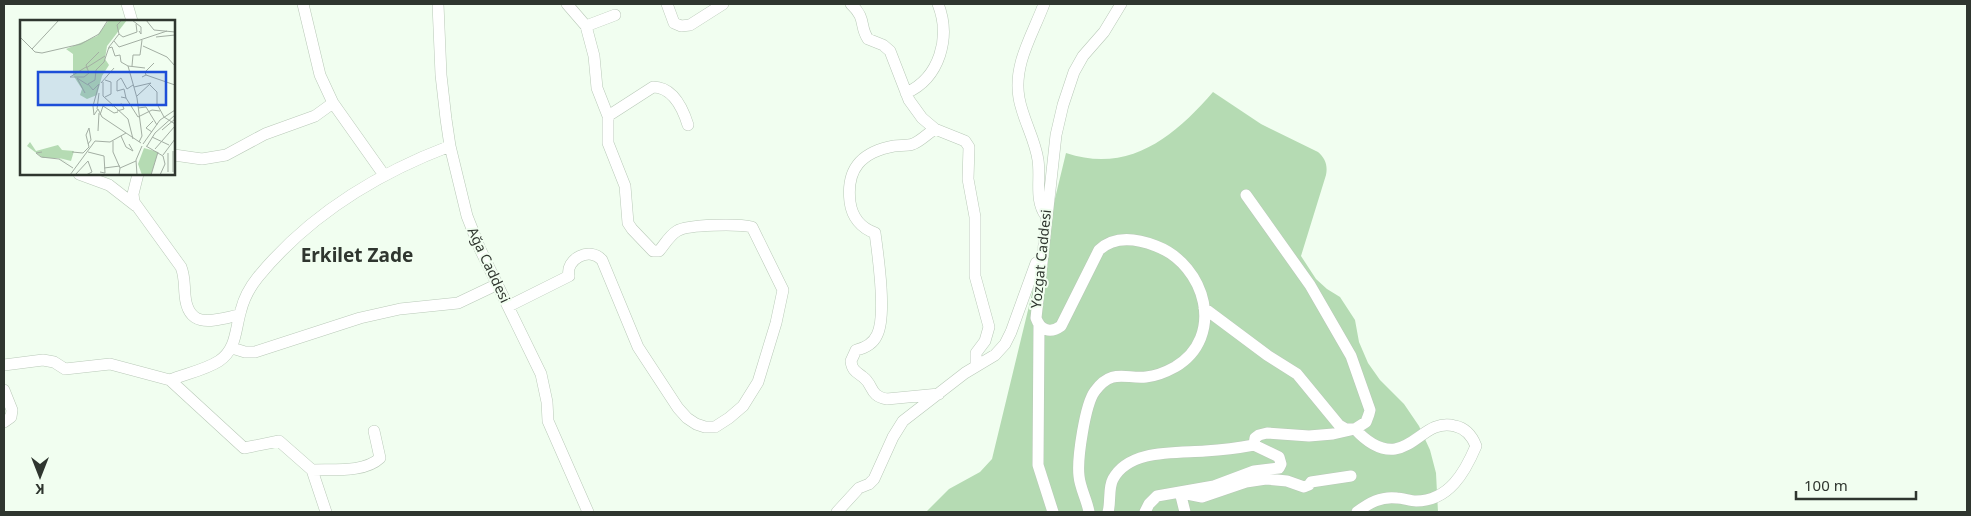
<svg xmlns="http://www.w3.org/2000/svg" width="1971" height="516" viewBox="0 0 1971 516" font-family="'Noto Sans',sans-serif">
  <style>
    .green { fill: #b5dbb3 }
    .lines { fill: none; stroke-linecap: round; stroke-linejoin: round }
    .minor-casing { stroke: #b9c9b8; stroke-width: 12 }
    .minor { stroke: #fff; stroke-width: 11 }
    .labels { text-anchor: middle; stroke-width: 4; stroke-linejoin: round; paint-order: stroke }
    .street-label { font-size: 14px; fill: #2f362f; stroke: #f1fef0 }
    .district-label { font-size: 19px; font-weight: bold; fill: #2f362f; stroke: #f1fef0 }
    .inset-road { fill: none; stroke: #a3aea3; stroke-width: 1 }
    .view { fill: #1d4ed8; fill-opacity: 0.15; stroke: #1d4ed8; stroke-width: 2.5 }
    .inset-edge { fill: none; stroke: #2f362f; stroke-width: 2.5 }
  </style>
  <rect width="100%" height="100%" fill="#f1fef0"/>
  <path class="green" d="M1213 92 1261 124 1318 152C1325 158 1328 165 1326 175L1301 256 1316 279 1327 289 1340 297 1355 320 1359 342 1368 363 1380 380 1404 404 1419 426 1430 450 1436 473 1438 512H926L949 489 980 472 992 459 1066 153C1129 174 1174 137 1213 92Z"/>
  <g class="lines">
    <defs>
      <path id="minor" d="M127 4 132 21
        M303 4 320 75 333 103 384 175
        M438 4 441 75 446 119 450 146 467 216 480 249 541 374 547 402 548 421 588 512
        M567 4 586 26 594 56 597 88 608 116 653 87C673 87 683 109 688 125
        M667 4 674 23 681 26 690 25 723 4
        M851 4C867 19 859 26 868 39L883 45 890 51 909 100 922 118 935 129 965 141 969 147 968 179 975 217V276L989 327 985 341 976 353V366
        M1044 4C1033 34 1013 64 1019 98 1023 120 1035 139 1038 160 1041 179 1034 200 1046 216
        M586 26 615 15
        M906 93C940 78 951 37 938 4
        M935 129C928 133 921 141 913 144 907 146 900 145 894 146 861 152 846 169 850 202 852 217 861 228 875 233 878 255 887 316 877 335 873 344 865 348 856 350L851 361C852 371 857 372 863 377 874 385 869 396 887 399L939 394
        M174 155 202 159 226 155 265 134 315 116 333 103
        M79 174 109 185 136 206
        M138 174 133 194 134 202 181 267C185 277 184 285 185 295 188 331 215 320 239 315
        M509 306 569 276C565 259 590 246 602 260L638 347 678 408 687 418 696 424 705 427H715L729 418 743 406 758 382 776 323 783 290 752 227C739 224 688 224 677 231 669 236 665 244 659 251H653L632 229 628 223 625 186 608 143V116
        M1204 308 1267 355 1297 374 1339 425 1346 429H1355L1366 422 1369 414 1370 410 1351 356 1310 285 1246 195
        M1039 325 1038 465 1053 512
        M232 348 245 352H255L360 318 400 309 458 303 498 284
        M4 365 43 360 54 362 65 369 110 364 170 380 244 448 279 441 312 470C333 469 364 473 380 458L374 431
        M170 380C185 374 205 370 219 361 237 349 235 329 241 310 244 298 250 287 258 277 309 215 376 174 450 146
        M4 390 12 410 11 417 4 422
        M312 470 326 512
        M1180 492 1185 512
        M1187 494 1202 497 1246 482 1266 479 1287 481 1304 487 1309 485 1311 482 1351 476
        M837 512 859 488 869 484 874 479 893 437 903 421 965 373 995 355 1005 344 1011 332 1036 263
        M1089 512C1087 500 1080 488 1079 476 1077 459 1085 404 1095 391 1112 368 1125 379 1146 377 1157 376 1166 372 1175 367 1226 337 1206 265 1156 246 1138 239 1115 235 1099 250L1061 326C1050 334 1040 330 1036 318L1056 135 1063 105 1074 72 1083 56 1104 32 1121 4
        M1108 512C1111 502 1108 488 1113 479 1129 449 1176 453 1205 451 1221 450 1238 448 1254 445
        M1145 512 1149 504 1157 496 1214 486 1254 471 1279 468 1281 464 1279 457 1254 445 1255 438 1259 435 1267 433 1309 436 1333 434 1355 429C1365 440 1379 451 1395 449 1417 446 1429 419 1455 426 1465 428 1472 436 1476 446 1465 472 1449 501 1416 501 1410 501 1403 498 1397 498 1381 496 1369 503 1357 512"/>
    </defs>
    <use href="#minor" class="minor-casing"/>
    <use href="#minor" class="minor"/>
  </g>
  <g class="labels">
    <g class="street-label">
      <text transform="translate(1041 259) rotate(-84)" y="5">Yozgat Caddesi</text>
      <text transform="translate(489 265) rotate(65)" y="5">Ağa Caddesi</text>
    </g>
    <g class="district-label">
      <text x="357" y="262">Erkilet Zade</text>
    </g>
  </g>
  <g transform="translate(20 20)">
    <rect width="155" height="155" fill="#f1fef0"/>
    <path d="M89 0H107L87 26 85 39 89 45 82 56 77 75 67 79 60 75 62 69 53 55V34L46 29 77 16ZM10 122 16 131 38 125 42 130 54 131 51 141 39 138 50 144 38 138H23L7 126Z" fill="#b5dbb3"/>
    <path d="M124 128 138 132 131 155H122L118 144Z" fill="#b5dbb3"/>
    <path class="inset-road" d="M112 0 121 7V14L119 11M126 0 134 10 155 12M99 14 103 17 117 12 116 4M99 14 97 5 102 0M0 17 15 32 22 33 61 24 79 14 88 0M136 17 155 15M94 21 99 27 147 11M123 26 147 37 155 46M89 28 92 27 95 36 100 35 101 42 108 46 125 48M12 29 39 0M108 46 117 78 122 116 119 122M112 46 113 35H120L122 20M66 47 50 57H64L69 53M66 48 85 36M69 53 66 45 79 32M126 55 125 52 134 43M122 57 126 55 155 65M85 60 91 62V74L85 77M83 62V76L108 99 113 119M81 63 94 48M130 65 137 72V84L144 97 155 104M114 67 131 63M65 73 57 58 68 65M117 76 131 63M101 77 106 78 118 97 132 90 140 91M106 78 104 69 97 71V61L101 58 107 69 113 65M92 86 102 84 104 89 97 91M118 88 126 87 137 105M77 89 79 73M78 89 74 95 73 86 79 64 73 70 68 64 75 60 76 50 84 42 89 27 99 14M78 89 82 97 121 123M80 95 83 86 94 93 98 92M142 110 155 99M78 111 79 93M132 112 126 108 133 101M101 116 106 127 113 131 109 124M132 117 149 125M93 121V132L100 148 99 155M68 124 71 120 69 108M123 124 140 100 155 90M126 126 143 136 145 144 140 155M127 126 135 113 155 95M69 127 66 115 69 108M135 129 155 106M153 131V152M22 132 16 133 21 137 39 139 53 148M52 132 63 133 69 127M68 132 84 136 85 153 80 152M143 135 155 119M84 148 100 146M100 148 116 141M148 152V133M50 155 75 121 90 122 106 113M55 155 68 141M66 155 72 152 68 141M117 155 116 140 122 126M131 155 138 132"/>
    <path class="view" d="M18 52H146V85H18Z"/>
    <rect width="155" height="155" class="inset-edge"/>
  </g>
  <rect width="1971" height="516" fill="none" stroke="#2f362f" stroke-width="10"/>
  <g transform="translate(40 476) rotate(180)" stroke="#f1fef0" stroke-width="4" paint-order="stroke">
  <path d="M0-4L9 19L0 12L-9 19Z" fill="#2f362f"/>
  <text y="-8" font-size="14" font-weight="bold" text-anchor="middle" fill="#2f362f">K</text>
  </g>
  <path d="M1796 491v8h120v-8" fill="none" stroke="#2f362f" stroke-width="2.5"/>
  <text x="1804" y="491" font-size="15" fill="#2f362f" stroke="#f1fef0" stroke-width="4" paint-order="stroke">100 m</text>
</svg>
